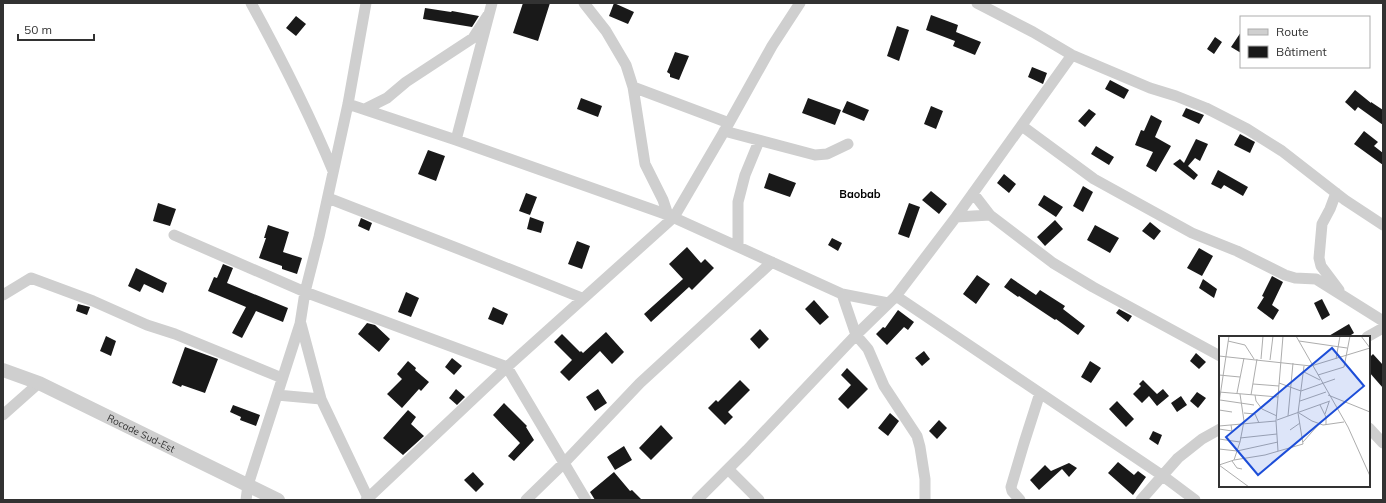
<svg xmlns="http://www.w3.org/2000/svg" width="1386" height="503" viewBox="0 0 1386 503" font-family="Mulish,sans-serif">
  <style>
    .building { fill: #191919 }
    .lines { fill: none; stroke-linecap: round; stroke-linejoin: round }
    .minor { stroke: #cfcfcf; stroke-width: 11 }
    .tertiary { stroke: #cfcfcf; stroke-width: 14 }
    .labels { text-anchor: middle; stroke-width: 4; stroke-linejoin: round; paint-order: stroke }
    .street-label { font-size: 10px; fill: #323232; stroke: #fff }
    .neighbourhood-label { font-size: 11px; font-weight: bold; fill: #000; stroke: #fff }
    .inset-road { fill: none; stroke: #adadad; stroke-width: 1 }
    .view { fill: #1d4ed8; fill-opacity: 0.15; stroke: #1d4ed8; stroke-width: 2 }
    .inset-edge { fill: none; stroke: #323232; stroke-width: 2 }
  </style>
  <rect width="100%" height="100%" fill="#fff"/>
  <path class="building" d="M523 3H550L538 41 513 33Z
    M614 3 634 12 628 24 609 16Z
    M425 8 451 12 452 11 479 16 472 27 423 19Z
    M931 15 958 25 956 32 981 42 975 55 953 46 955 41 926 30Z
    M296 16 306 24 296 36 286 28Z
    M897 26 909 30 899 61 887 56Z
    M1241 32V53L1231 47Z
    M1215 37 1222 42 1214 54 1207 49Z
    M675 52 689 56 679 80 670 77V74L667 72Z
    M1032 67 1047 73 1043 84 1028 77Z
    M1110 80 1129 90 1124 99 1105 89Z
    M1355 90 1371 103V102L1383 110V125L1358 107 1355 111 1345 102Z
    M581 98 602 106 598 117 577 109Z
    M808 98 841 110 835 125 802 113Z
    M847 101 869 110 864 121 842 112Z
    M931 106 943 111 936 129 924 124Z
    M1186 108 1204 115 1199 124 1182 116Z
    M1089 109 1096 114 1085 127 1078 121Z
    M1151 115 1162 121 1155 137 1171 146 1156 172 1146 166 1153 152 1135 145 1141 130 1144 131Z
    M1364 131 1378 142 1374 146 1383 153V165L1354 144Z
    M1240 134 1255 142 1250 153 1234 145Z
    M1196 139 1208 144 1200 161 1195 158 1188 166 1198 175 1194 180 1173 164 1180 159 1184 163Z
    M1096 146 1114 157 1109 165 1091 154Z
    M428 150 445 156 436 181 418 174Z
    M1218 170 1248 187 1243 196 1224 185 1221 189 1211 184Z
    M769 173 796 183 790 197 764 188Z
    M1004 174 1016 184 1009 193 997 183Z
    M1083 186 1093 192 1083 212 1073 206Z
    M931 191 947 204 939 214 922 200Z
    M526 193 537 197 530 215 519 211Z
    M1044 195 1063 207 1056 217 1038 205Z
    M158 203 176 209 170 226 153 221Z
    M909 203 920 207 909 238 898 234Z
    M530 217 544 222 541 233 527 229Z
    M361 218 372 223 369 231 358 226Z
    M1055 220 1063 229 1045 246 1037 237Z
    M1150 222 1161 231 1154 240 1142 231Z
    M268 225 289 232 283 252 302 258 297 274 282 269V266L259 258 266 238H264Z
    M1095 225 1119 238 1110 253 1087 240Z
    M832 238 842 243 838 251 828 245Z
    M577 241 590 246 582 269 568 264Z
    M687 247 701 263 705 259 714 268 692 290 689 287 651 322 644 314 683 279 669 264Z
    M1199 248 1213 256 1202 276 1187 268Z
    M223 264 233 268 227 283 288 308 283 322 256 311 242 338 232 333 246 307 208 291 214 277 217 278Z
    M136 268 167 283 163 293 144 284 140 292 128 286Z
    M977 275 990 284 976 304 963 294Z
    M1272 276 1283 282 1272 305 1279 310 1273 320 1257 308 1264 297 1262 296Z
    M1011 278 1036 295 1040 290 1065 306 1063 309 1085 326 1078 335 1056 319 1055 320 1019 296 1018 297 1004 287Z
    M1203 279 1217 289 1214 298 1199 288Z
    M406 292 419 298 411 317 398 312Z
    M1322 299 1330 315 1322 320 1314 303Z
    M814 300 829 317 820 325 805 309Z
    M78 304 90 307 87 315 76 311Z
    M493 307 508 314 503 325 488 319Z
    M1119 309 1132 316 1128 322 1116 313Z
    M898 310 914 322 908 330 904 327 887 345 876 334 883 327 885 328Z
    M367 323 375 325 390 339 379 352 358 334Z
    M1349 324 1354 333 1348 337H1327Z
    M760 329 769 339 759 349 750 339Z
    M606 332 624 352 612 364 600 351 569 381 560 372 572 360 554 342 562 334 580 352 581 351 583 353Z
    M106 336 116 341 111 356 100 351Z
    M185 347 218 359 205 393 182 385 181 387 172 383Z
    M924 351 930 359 922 366 915 358Z
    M1196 353 1206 362 1199 369 1190 361Z
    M1373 354 1383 365V388L1369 372V358Z
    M452 358 462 366 454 375 445 367Z
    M408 361 416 368 415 370 429 382 421 391 419 389 402 408 387 394 402 379 397 374Z
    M1090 361 1101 368 1091 383 1081 377Z
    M847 368 868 389 848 409 838 399 851 385 841 375Z
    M740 380 750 390 728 412 733 417 725 425 708 408 716 400 718 402Z
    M1143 380 1157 394 1163 389 1169 396 1157 406 1149 396 1142 403 1133 394 1141 386 1139 384Z
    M456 389 465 397 457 405 449 398Z
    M598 389 607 403 595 411 586 397Z
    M1197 392 1206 398 1198 408 1190 401Z
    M1181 396 1187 405 1177 412 1171 403Z
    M1117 401 1134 419 1126 427 1109 409Z
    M504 403 527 426 526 427 534 440 514 461 508 456 520 443 493 415Z
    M233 405 260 415 256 426 240 420 241 417 230 412Z
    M408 410 416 417 411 424 424 436 403 455 383 438Z
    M890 413 899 421 888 436 878 428Z
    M939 420 947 428 937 439 929 431Z
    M661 425 673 438 651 460 639 448Z
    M1153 431 1162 435 1158 445 1149 439Z
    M624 446 632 460 615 470 607 457Z
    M1118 462 1134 475 1138 471 1146 477 1133 495 1108 473Z
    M1069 463 1077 468 1069 477 1062 469 1039 490 1030 480 1045 465 1051 471Z
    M473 472 484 484 476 492 464 480Z
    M614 472 630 491 632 490 642 500H595L590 492Z"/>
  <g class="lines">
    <path class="minor" d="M251 3C281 58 309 113 333 171
      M584 3 606 31 626 65 633 87 645 164 663 200 668 215
      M977 3 1033 32 1072 55 1150 88 1176 96 1206 108 1247 129 1282 151 1345 200 1383 225
      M633 87 729 123
      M348 104 456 140 668 215 842 294 888 303
      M365 109 387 98 406 82 473 38 488 15
      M1022 126 1094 179 1192 233 1237 251 1285 275 1295 278 1316 279 1383 321
      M724 131 815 155 827 154 848 144
      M456 140 492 3
      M973 193 990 215 1053 263 1093 287 1220 356
      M1336 193 1330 209 1322 224 1319 258 1321 266 1339 290
      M328 198 459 249 582 298
      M956 217 990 215
      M174 235 305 292 507 367 586 500
      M738 246V202L745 175 759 141
      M842 294 856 335 868 349 884 386 917 436 920 447 925 479V500
      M3 295 31 278 93 301 147 325 175 334 282 378
      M896 296 1163 476 1195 500
      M301 324 321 399 368 498
      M1367 337 1383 328
      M277 395 321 399
      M3 415 39 383
      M1369 428 1383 443
      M728 469 759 500
      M246 500 248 485 300 324 305 292 319 237 348 104 366 3
      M366 500 507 367 674 217 729 123 772 46 800 3
      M526 500 564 463 640 383 772 262
      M697 500 747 450 856 335 896 296 956 217 1072 55
      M1020 500 1012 491 1011 487 1024 443 1040 393
      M1141 500 1178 458 1202 439 1220 429"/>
    <path class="tertiary" id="s1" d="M3 370 39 383 278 500"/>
  </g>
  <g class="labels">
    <g class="street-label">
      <text dy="4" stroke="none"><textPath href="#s1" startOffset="152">Rocade Sud-Est</textPath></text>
    </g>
    <g class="neighbourhood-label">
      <text x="860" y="198">Baobab</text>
    </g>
  </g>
  <g transform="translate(1219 336)">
    <rect width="151" height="151" fill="#fff"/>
    <path class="inset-road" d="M77 0 129 91 151 140M9 5 26 9 35 23M80 5 128 12M0 20 92 30 151 12 142 0M42 23 44 0M117 23 121 0M51 24 54 0M85 36 101 44M0 39 21 41M99 39 125 31 131 0M60 47 82 55 116 43M34 48 60 50M0 56 59 61M18 57 25 22M32 59 38 23M36 59 37 65 43 73 58 80M109 59 151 76M1 64 35 69M81 65 107 56M0 67 10 0M101 69 107 81V89M0 74 13 76M25 77 36 78 40 87M80 77 93 85 104 89 125 86M106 78 110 66M69 80 74 27M58 84 111 65M0 90 57 85M0 93 13 95 12 89M71 94 81 87M21 102 58 98M0 103 21 106 25 85 21 58M59 106 18 115 15 124 46 119 84 108 79 77 85 30M84 106 100 88M0 113 18 115 21 106M59 115 57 85 64 0M13 125 18 132 23 133M0 129 30 151M0 129 15 124"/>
    <path class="view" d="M113 12 145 50 39 139 7 101Z"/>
    <rect width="151" height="151" class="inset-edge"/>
  </g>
  <rect width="1386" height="503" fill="none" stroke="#323232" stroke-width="8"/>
  <rect x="1240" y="16" width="130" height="52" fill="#ffffff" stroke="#adadad"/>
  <rect x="1248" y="29" width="20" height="6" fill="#cfcfcf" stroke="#adadad"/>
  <text x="1276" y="36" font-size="12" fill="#323232">Route</text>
  <rect x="1248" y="46" width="20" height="12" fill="#191919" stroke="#adadad"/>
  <text x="1276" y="56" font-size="12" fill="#323232">Bâtiment</text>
  <path d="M18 34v6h76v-6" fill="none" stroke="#323232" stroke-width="2"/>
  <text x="24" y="34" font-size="12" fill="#323232" stroke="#ffffff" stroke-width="3" paint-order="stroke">50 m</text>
</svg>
